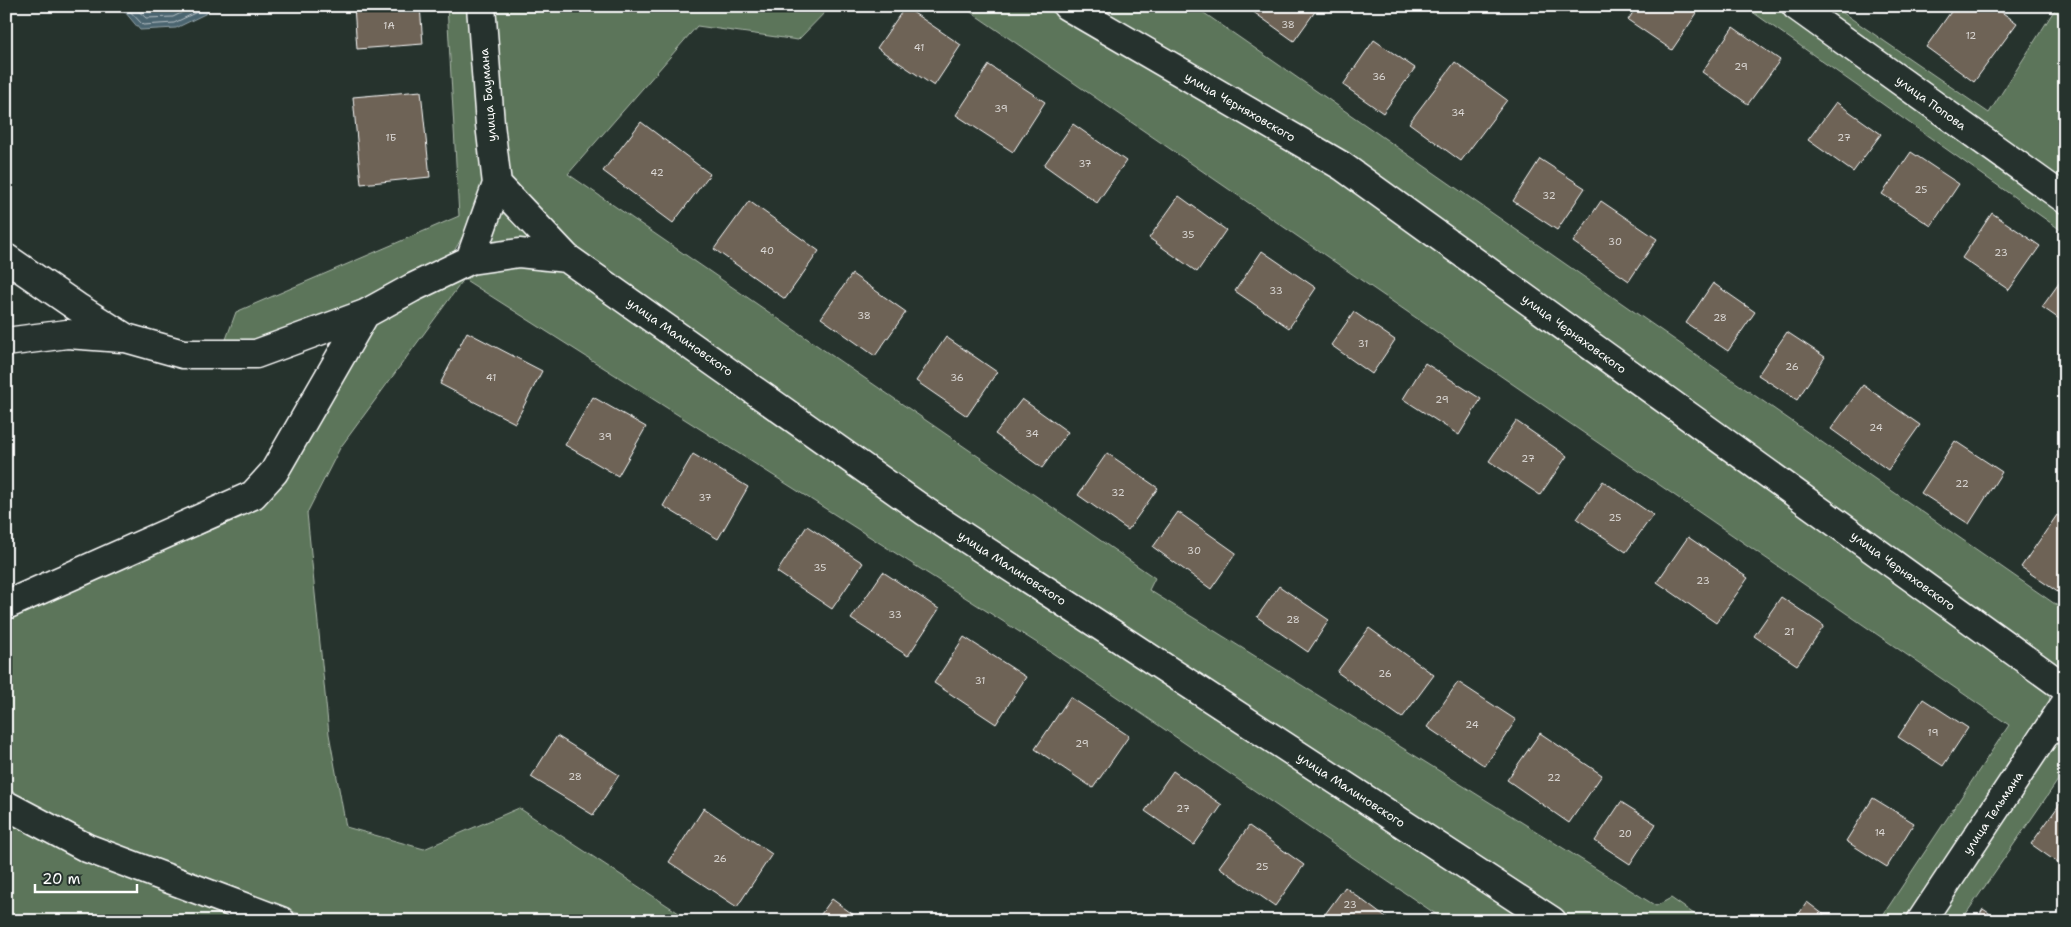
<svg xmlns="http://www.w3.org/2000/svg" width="2071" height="927" viewBox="0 0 2071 927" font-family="'Shantell Sans',sans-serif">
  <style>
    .green { fill: #5b745a; stroke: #adbaac }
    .water { fill: #4b6570; stroke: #93a3a9 }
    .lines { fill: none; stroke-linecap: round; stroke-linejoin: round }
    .shore { stroke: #b7c1c6; stroke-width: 1 }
    .building { fill: #6e6357; stroke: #fff }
    .minor-casing { stroke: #fff; stroke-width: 31 }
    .minor { stroke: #26332d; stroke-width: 28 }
    .labels { text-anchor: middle; stroke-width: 4.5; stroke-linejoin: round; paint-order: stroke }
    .number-label { font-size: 10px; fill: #dbd8d5 }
    .street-label { font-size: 12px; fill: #fff; stroke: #26332d }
  </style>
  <rect width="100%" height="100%" fill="#26332d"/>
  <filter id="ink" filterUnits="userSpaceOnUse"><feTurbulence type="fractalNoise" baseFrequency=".02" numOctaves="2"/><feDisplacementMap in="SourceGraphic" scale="10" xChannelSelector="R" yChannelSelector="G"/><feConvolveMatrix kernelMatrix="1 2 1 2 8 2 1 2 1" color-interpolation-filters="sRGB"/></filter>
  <g filter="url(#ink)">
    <path class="green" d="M447 6H472L486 181 476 213 449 260 315 320 255 340 225 342 236 312 459 216Z
      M489 6H831L798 40 697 26 568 174 1155 578 1149 590 1656 906 1671 898 1704 921H1568L932 506 573 253 507 183Z
      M962 6H1050L1339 174 2048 688 2051 707 1909 921H1879L2009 725Z
      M1083 6H1194L2065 611V673L1783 471Z
      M1744 6H1782L2065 210V233Z
      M1807 6H1833L1989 113 2057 6H2065V189Z
      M503 205 538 242 489 245Z
      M520 261 561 266 1534 921H1446L1048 650 464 279 340 448 307 513 329 734 346 827 424 849 519 808 691 921H318L92 836 6 789V618L251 513 284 479 379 316 470 268Z
      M2065 714V770L1961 921H1929Z
      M6 820 87 862 238 921H6Z"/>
    <path class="water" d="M120 6H208L207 13 176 28 140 30Z"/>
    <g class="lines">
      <path class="shore" d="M125 6 143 25 174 23 201 10 203 6
        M133 6 146 18 173 17 195 6"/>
    </g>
    <path class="building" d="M354 6H420L423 44 357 49Z
      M1245 6H1319L1294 41Z
      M1637 6H1700L1701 7 1672 50 1628 20Z
      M1955 6H1993L2017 23 1974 82 1926 47Z
      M905 7 961 45 934 86 877 48Z
      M1733 27 1780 60 1748 104 1702 72Z
      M1374 40 1415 68 1383 113 1343 85Z
      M1455 62 1507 100 1461 161 1409 123Z
      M989 65 1045 102 1013 152 956 115Z
      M421 91 430 177 361 184 353 97Z
      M1836 102 1881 134 1853 172 1808 140Z
      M641 122 710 174 673 223 603 171Z
      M1073 124 1126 161 1097 203 1044 165Z
      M1911 152 1959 184 1931 226 1882 194Z
      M1540 159 1585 188 1557 230 1513 201Z
      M1179 196 1226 230 1197 272 1149 238Z
      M749 201 819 251 785 299 714 249Z
      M1601 201 1657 239 1629 281 1573 242Z
      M1992 213 2040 246 2009 290 1962 258Z
      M1262 251 1316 288 1289 328 1235 291Z
      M852 274 906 312 875 356 821 318Z
      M2065 275V323L2042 307Z
      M1713 283 1755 312 1728 351 1686 323Z
      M1354 312 1395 340 1372 374 1331 345Z
      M467 332 542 371 515 423 440 384Z
      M1787 332 1825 357 1797 400 1758 375Z
      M946 337 997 372 967 416 916 381Z
      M1425 363 1481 399 1459 435 1403 399Z
      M1863 385 1920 425 1888 470 1831 429Z
      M593 397 646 427 618 476 565 445Z
      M1022 399 1068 432 1042 468 995 434Z
      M1516 421 1567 456 1540 495 1489 461Z
      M1955 441 2002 472 1969 524 1921 493Z
      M1107 453 1158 488 1128 530 1078 495Z
      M693 454 748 487 718 539 663 506Z
      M1603 481 1653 515 1626 552 1577 519Z
      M1178 512 1236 553 1211 589 1153 547Z
      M2057 515 2065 520V597L2021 567Z
      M807 526 863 563 832 609 777 572Z
      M1688 537 1748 578 1716 623 1657 582Z
      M883 572 939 609 908 656 851 619Z
      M1279 586 1329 620 1308 652 1257 617Z
      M1781 597 1824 626 1797 665 1754 636Z
      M1369 628 1434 675 1402 718 1337 672Z
      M964 637 1026 677 996 724 934 683Z
      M1458 682 1516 720 1485 766 1427 727Z
      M1070 697 1129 736 1093 788 1035 749Z
      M1923 699 1968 728 1943 766 1898 737Z
      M1540 733 1602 775 1569 823 1507 780Z
      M557 736 619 775 593 815 531 777Z
      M1173 771 1222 805 1194 845 1145 811Z
      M2065 797V868L2031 844Z
      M1873 798 1914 823 1887 867 1846 841Z
      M1621 802 1656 824 1630 864 1595 841Z
      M704 808 772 854 737 907 669 862Z
      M1249 826 1304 865 1275 906 1219 867Z
      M1345 887 1390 921H1320Z
      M832 899 862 921H816Z
      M1807 902 1832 921H1794Z
      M1983 909 2001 921H1976Z"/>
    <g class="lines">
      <defs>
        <path id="minor" d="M1067 6 1342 166 2065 688
          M1796 6 2065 199
          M497 184 567 258 926 512 1552 921
          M6 258 77 307 126 338 183 354H256L365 314
          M470 260 519 253 567 258
          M6 342 67 334 122 338
          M6 605 253 495 274 472 365 314 412 288 470 260 497 184 490 124 481 6
          M6 805 87 848 281 921
          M1921 921 2065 704"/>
      </defs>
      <use href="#minor" class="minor-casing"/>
      <use href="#minor" class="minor"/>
    </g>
  </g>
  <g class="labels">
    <g class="number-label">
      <text x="1288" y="28">38</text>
      <text x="389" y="29">1А</text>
      <text x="1971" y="39">12</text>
      <text x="919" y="51">41</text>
      <text x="1741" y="70">29</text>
      <text x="1379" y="80">36</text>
      <text x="1001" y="112">39</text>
      <text x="1458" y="116">34</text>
      <text x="391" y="141">1Б</text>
      <text x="1844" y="141">27</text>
      <text x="1085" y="167">37</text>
      <text x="657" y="176">42</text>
      <text x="1921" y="193">25</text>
      <text x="1549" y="199">32</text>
      <text x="1188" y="238">35</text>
      <text x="1615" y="245">30</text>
      <text x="767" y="254">40</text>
      <text x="2001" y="256">23</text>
      <text x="1276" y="294">33</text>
      <text x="864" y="319">38</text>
      <text x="1720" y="321">28</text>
      <text x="1363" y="347">31</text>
      <text x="1792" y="370">26</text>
      <text x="491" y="381">41</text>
      <text x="957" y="381">36</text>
      <text x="1442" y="403">29</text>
      <text x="1876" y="431">24</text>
      <text x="1032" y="437">34</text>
      <text x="605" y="440">39</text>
      <text x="1528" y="462">27</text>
      <text x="1962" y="487">22</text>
      <text x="1118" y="496">32</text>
      <text x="705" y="501">37</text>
      <text x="1615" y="521">25</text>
      <text x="1194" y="554">30</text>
      <text x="820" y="571">35</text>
      <text x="1703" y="584">23</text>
      <text x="895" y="618">33</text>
      <text x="1293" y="623">28</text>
      <text x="1789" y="635">21</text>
      <text x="1385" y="677">26</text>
      <text x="980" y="684">31</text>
      <text x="1472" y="728">24</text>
      <text x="1933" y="736">19</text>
      <text x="1082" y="747">29</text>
      <text x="575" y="780">28</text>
      <text x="1554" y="781">22</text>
      <text x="1183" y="812">27</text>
      <text x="1880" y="836">14</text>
      <text x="1625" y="837">20</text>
      <text x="720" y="862">26</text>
      <text x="1262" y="870">25</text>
      <text x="1350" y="908">23</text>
    </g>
    <g class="street-label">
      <text transform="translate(488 95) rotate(-95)" y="4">улица Баумана</text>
      <text transform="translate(1931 103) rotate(36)" y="4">улица Попова</text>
      <text transform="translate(1240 107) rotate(30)" y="4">улица Черняховского</text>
      <text transform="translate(1574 334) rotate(36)" y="4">улица Черняховского</text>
      <text transform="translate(680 337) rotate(35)" y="4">улица Малиновского</text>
      <text transform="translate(1012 568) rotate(33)" y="4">улица Малиновского</text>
      <text transform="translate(1903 571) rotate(36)" y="4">улица Черняховского</text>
      <text transform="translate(1351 790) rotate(33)" y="4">улица Малиновского</text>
      <text transform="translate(1993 813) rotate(-56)" y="4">улица Тельмана</text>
    </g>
  </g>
  <rect width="2071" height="927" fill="none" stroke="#26332d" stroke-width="25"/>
  <rect x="12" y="12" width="2046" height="902" fill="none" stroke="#fff" stroke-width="2" filter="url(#ink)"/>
  <path d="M35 884v8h102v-8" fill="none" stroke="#ffffff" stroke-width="2.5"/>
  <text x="42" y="884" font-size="15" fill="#ffffff" stroke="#26332d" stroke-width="4" paint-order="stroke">20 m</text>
</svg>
